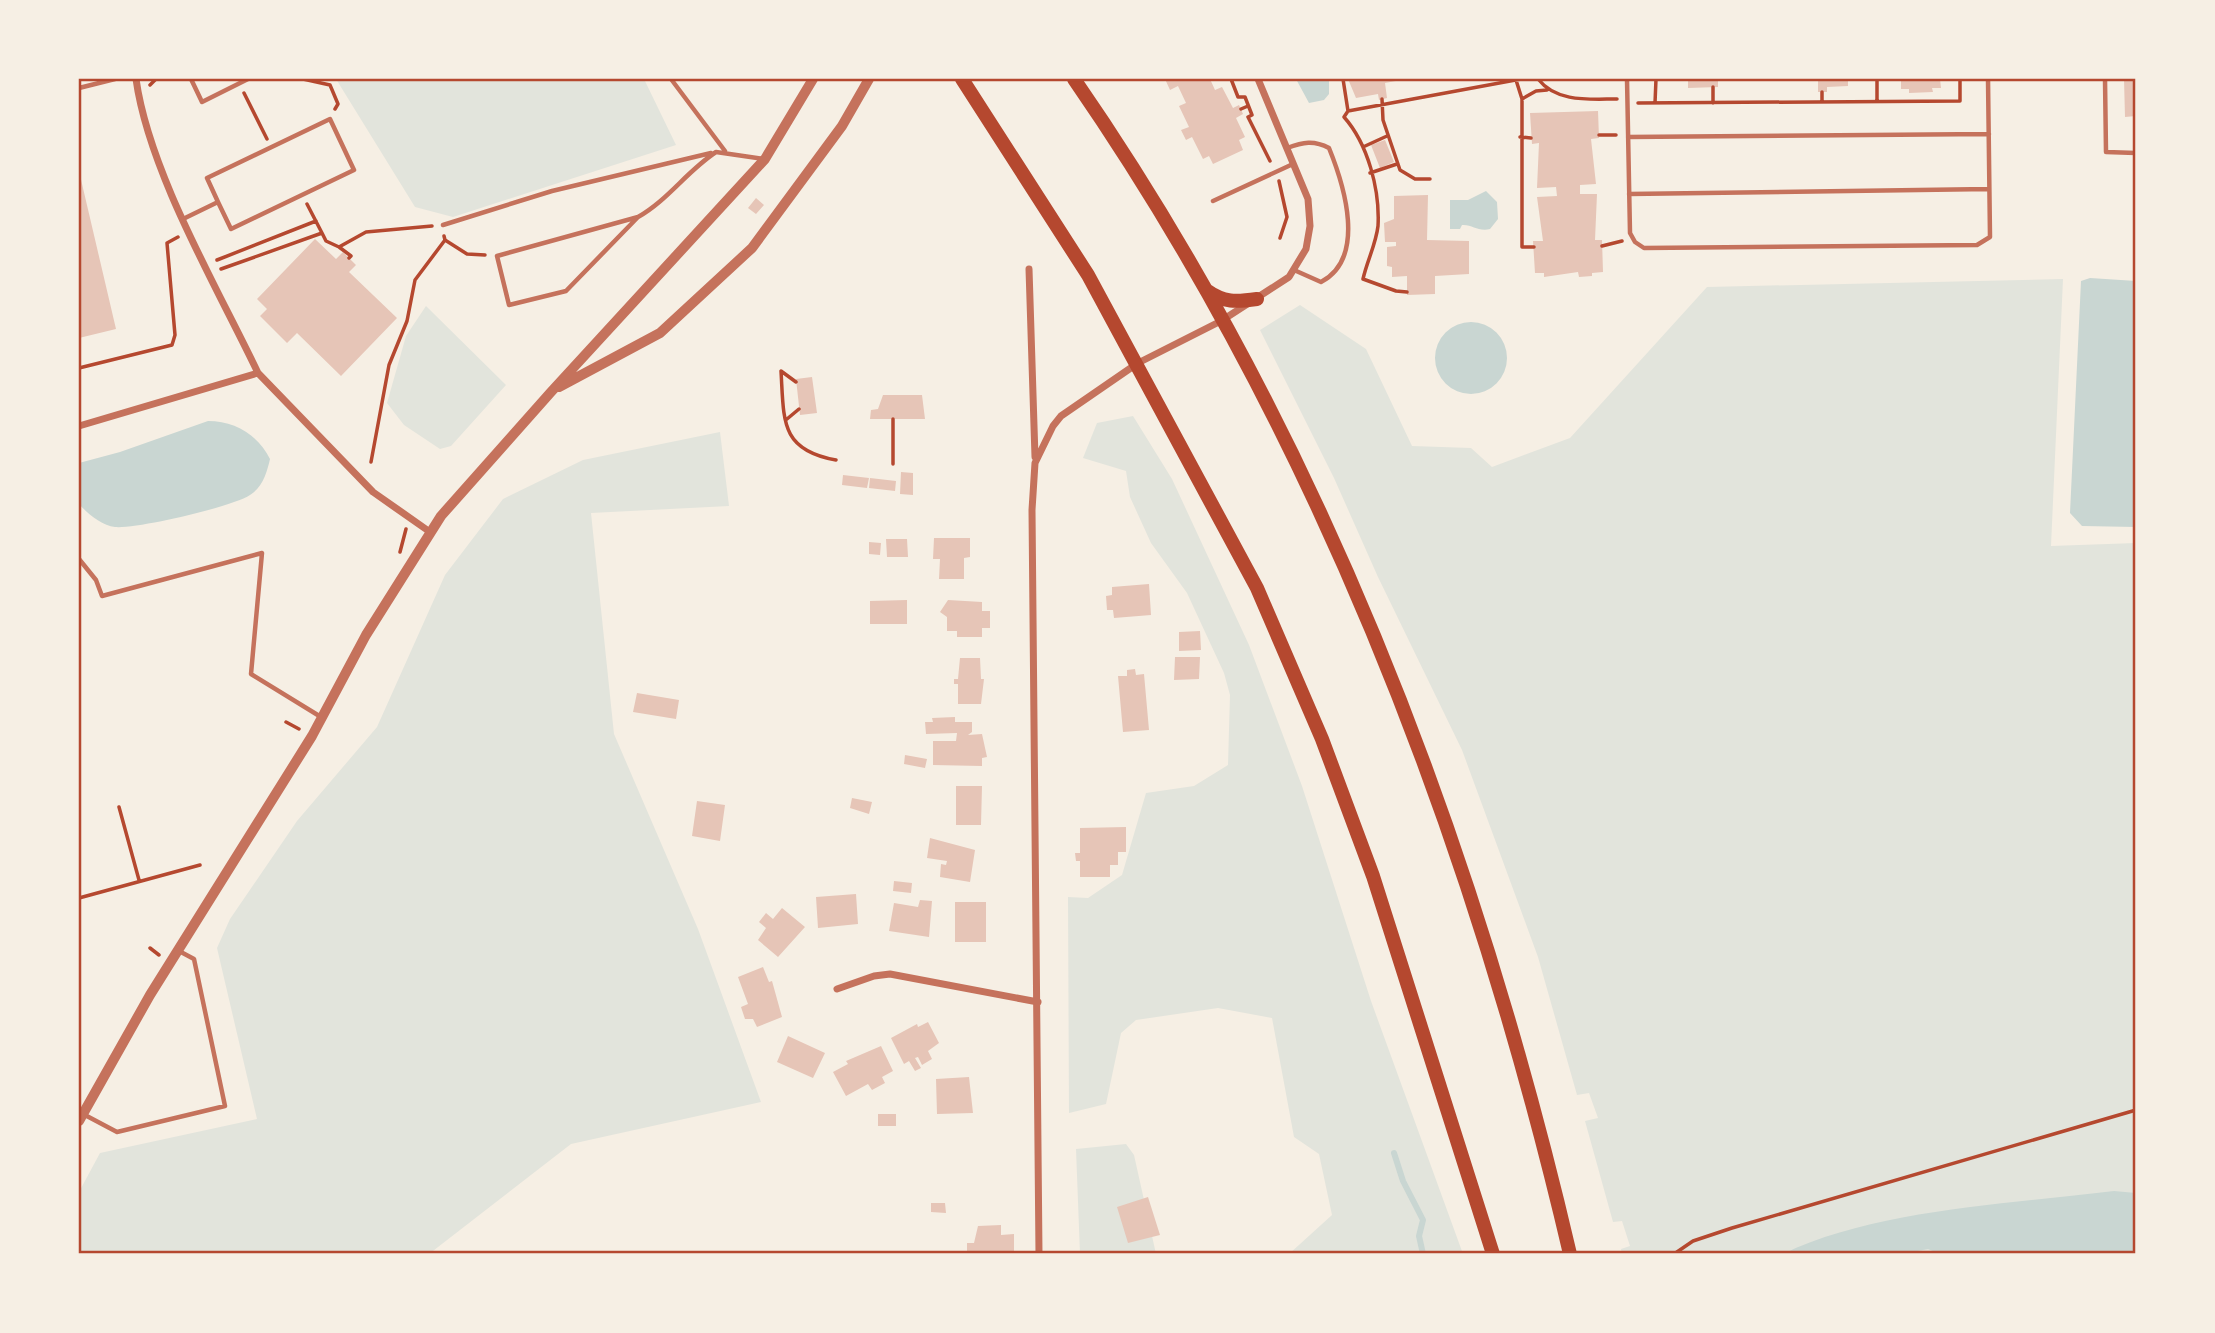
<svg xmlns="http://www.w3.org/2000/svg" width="2215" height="1333" viewBox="0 0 2215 1333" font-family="'Archivo Narrow',sans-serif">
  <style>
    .green { fill: #e2e4dc }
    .water { fill: #c9d6d2 }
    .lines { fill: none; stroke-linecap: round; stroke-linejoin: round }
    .stream { stroke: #c9d6d2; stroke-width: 6 }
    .building { fill: #e6c5b7 }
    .path { stroke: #b5482f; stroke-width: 3.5 }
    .service { stroke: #c5725c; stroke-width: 4.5 }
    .minor { stroke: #c5725c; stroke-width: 7 }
    .tertiary { stroke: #c5725c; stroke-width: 10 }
    .primary { stroke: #b5482f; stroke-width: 14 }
    .neatline { fill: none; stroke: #b5482f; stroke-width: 2.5 }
  </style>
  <rect width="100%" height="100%" fill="#f6efe4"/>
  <path class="green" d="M336 79H644L676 145 453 217 415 207Z
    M2063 279 2051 546 2136 543V1254H1622L1621 1249 1630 1246 1622 1221 1613 1222 1585 1121 1598 1118 1589 1093 1577 1095 1538 957 1462 750 1378 577 1334 478 1260 330 1300 305 1366 349 1412 446 1471 448 1492 467 1570 438 1707 287Z
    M426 306 506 385 451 446 440 449 404 425 387 403 406 336Z
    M1133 416 1172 479 1249 645 1302 786 1371 1001 1463 1254H1289L1332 1215 1319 1154 1294 1137 1272 1018 1218 1008 1136 1020 1121 1033 1106 1104 1069 1113 1068 897 1088 898 1122 875 1146 793 1194 786 1228 765 1230 695 1224 673 1187 593 1151 543 1130 497 1126 471 1083 458 1097 423Z
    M720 432 729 506 591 513 614 734 698 929 761 1102 571 1144 429 1254H79V1192L100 1153 257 1119 217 948 230 919 297 821 377 727 445 575 503 499 583 460Z
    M1126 1144 1134 1155 1156 1254H1080L1076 1149Z"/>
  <path class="water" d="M1296 79H1329V94L1324 100 1309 103Z
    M1486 191 1497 202 1498 219 1490 229C1478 232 1472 224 1462 225L1460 229H1450V200H1468Z
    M2090 278 2136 281V527L2082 526 2070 513 2081 281Z
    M1435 358a36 36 0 1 1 72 0a36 36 0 1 1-72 0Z
    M208 421C235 421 258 435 270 459 267 472 263 487 250 495 232 507 137 529 115 527 102 526 87 513 79 504V463L120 452Z
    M2114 1191 2136 1193V1254H1940L1928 1249 1903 1254H1783C1876 1209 2011 1204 2114 1191Z"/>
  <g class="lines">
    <path class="stream" d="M1394 1153 1403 1181 1423 1220 1419 1236 1423 1254"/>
  </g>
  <path class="building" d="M1165 79H1210L1215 90 1222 87 1233 108 1239 105 1243 114 1236 118 1245 137 1239 140 1243 150 1213 164 1209 156 1203 159 1192 137 1186 140 1181 130 1189 127 1179 106 1186 103 1178 86 1170 90Z
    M1348 79H1401V80L1385 83 1387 98 1379 100 1378 94 1356 98Z
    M1688 79H1718V87L1688 88Z
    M1818 79H1848V86L1827 87V92H1818Z
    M1901 79H1940L1941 88H1932L1933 92 1909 93V89H1901Z
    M2124 79H2136V116L2125 117Z
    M1598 111 1599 138 1591 139 1596 184 1580 185V194H1597L1595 240H1602L1603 272 1592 273V276L1579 277 1578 272 1544 277V273H1535L1533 241H1543L1537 197 1557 196 1556 187 1537 188 1539 143 1532 144 1530 113Z
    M1385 140 1394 162 1380 168 1371 145Z
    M79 171 116 329 79 338Z
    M1428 195 1427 240 1469 241V274L1435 276V294L1407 295V276L1392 277V267L1387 266V247L1396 246V242H1385L1384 223 1394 219V196Z
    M756 198 764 205 756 214 748 208Z
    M315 239 336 259 343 252 356 265 349 272 397 318 341 376 297 333 287 343 260 316 267 309 257 299Z
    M812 377 817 413 800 415 796 379Z
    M883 395H922L925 419H870L871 410 878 409Z
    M901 472 913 473V495L900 494Z
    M843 475 869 478 867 488 842 485Z
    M870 478 896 481 895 491 869 488Z
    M934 538H970V557L964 558V579H939L940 559H933Z
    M886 539H907L908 557H887Z
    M869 542 881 543 880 555 869 554Z
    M1149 584 1151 615 1114 618 1113 610H1107L1106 596 1112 595V587Z
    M907 600V624H870V601Z
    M948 600 982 602V611H990V628H982V637H957V631H947V617L940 612Z
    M1200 631 1201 650 1179 651V632Z
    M1175 657H1200L1199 679 1174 680Z
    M960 658H980L981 679H984L981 704H958V684H954V679H958Z
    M1135 669 1136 675 1144 674 1149 730 1123 732 1118 676H1127V670Z
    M637 693 679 700 676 719 633 712Z
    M955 717V722H972V732L968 735 982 734 987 757 982 758V766L933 765V741H956L957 733 926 734 925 722H933L932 718Z
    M905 755 927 759 925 768 904 764Z
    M956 786H982L981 825H956Z
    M852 798 872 802 869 814 850 808Z
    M697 801 725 805 720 841 692 836Z
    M1126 827V852H1118V865H1110V877H1080V861H1076L1075 853H1080V828Z
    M930 838 975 850 970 882 940 877 941 864 946 865 947 861 927 858Z
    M894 881 912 883 911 893 893 891Z
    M856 894 858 924 818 928 816 897Z
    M920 900 932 901 929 937 889 931 894 903 918 907Z
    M955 902H986V942H955Z
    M782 908 805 927 778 957 758 940 766 928 759 922 766 913 773 919Z
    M763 967 769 982 772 981 782 1017 757 1027 753 1019H745L741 1007 748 1004 738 977Z
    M928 1022 939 1043 928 1051 932 1059 922 1065 918 1057 915 1058 921 1068 915 1071 909 1061 904 1064 891 1038 917 1024 918 1027Z
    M788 1036 825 1053 813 1078 777 1062Z
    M881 1046 893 1071 882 1077 885 1083 872 1090 868 1084 846 1096 833 1072 848 1064 846 1061Z
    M969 1077 973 1113 937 1114 936 1079Z
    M878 1114H896V1126H878Z
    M1148 1197 1160 1235 1128 1243 1117 1207Z
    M931 1203H945L946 1213 931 1212Z
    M1001 1225V1235L1014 1234V1254H967V1243H974L978 1226Z"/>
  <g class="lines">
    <path class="path" d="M303 79 330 85 338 104 335 109
      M1231 79 1238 97H1245L1252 115 1248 117 1270 161
      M1343 79 1348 111 1521 79
      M1538 79C1557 103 1590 99 1617 99
      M1516 80 1522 99 1536 91 1547 90
      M150 85 156 79
      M1713 87V103
      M244 93 267 139
      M1382 99 1383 120 1400 170 1415 179H1430
      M1522 99V247H1534
      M1877 100V79
      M1822 102V92
      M1638 103 1960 101V79
      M1655 103 1656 79
      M1241 109 1248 106
      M1348 111 1344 117C1368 144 1380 190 1378 226 1376 244 1367 261 1363 279L1396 291 1407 292
      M1599 135H1616
      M1520 137 1531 138
      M1363 147 1387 136
      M1370 173 1397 164
      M1279 181 1287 217 1280 238
      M307 204 322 233
      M444 236 445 240 467 254 485 255
      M1602 246 1622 241
      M339 247 351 256 349 258
      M217 260 316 221
      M221 269 322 233 326 241 339 247 366 232 432 226
      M79 368 172 345 175 335 167 243 178 237
      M796 382 781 371C784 421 780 450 836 460
      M787 419 799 409
      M371 462 389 365 407 321 415 280 445 240
      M893 464V419
      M400 552 406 529
      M286 722 299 729
      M119 807 139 880
      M79 898 200 865
      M150 948 159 955
      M1674 1254 1693 1241 1732 1228 2136 1110"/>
    <path class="service" d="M191 79 202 102 248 79
      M671 79 725 151
      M1627 79 1630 233 1635 242 1644 248 1977 245 1990 237 1988 79
      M2105 79 2106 152 2136 153
      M79 88 115 79
      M1628 137 1989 134
      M1287 148C1303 142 1314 140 1329 148 1344 185 1367 258 1321 282L1294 270
      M1629 194 1989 189
      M1213 201 1293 164
      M638 217 566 291 509 305 497 256 638 217C668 200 687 171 716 152L764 159
      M183 219 218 202 231 229 354 170 330 119 207 178 218 202
      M443 225 552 191 711 153
      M79 559 96 580 102 596 262 553 251 674 321 717
      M83 1114 117 1132 225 1106 194 959 179 951"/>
    <path class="minor" d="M136 79C149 172 217 287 258 373
      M1029 269 1035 457
      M79 426 258 373 373 492 430 532
      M837 989 874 976 890 974 1038 1002
      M1039 1254 1032 510 1035 463 1053 426 1061 416 1138 363 1221 321 1289 277 1306 249 1310 226 1308 199 1258 79"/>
    <path class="tertiary" d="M559 387 660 333 752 248 842 126 869 79
      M79 1121 150 995 312 736 366 635 441 516 551 392 765 159 813 79"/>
    <path class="primary" d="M962 79 1088 275 1257 588 1322 739 1373 876 1493 1254
      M1074 79C1318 432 1473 839 1570 1254
      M1206 290C1224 303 1236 302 1257 299"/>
  </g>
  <rect width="2215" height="1333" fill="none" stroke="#f6efe4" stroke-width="161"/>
  <rect x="80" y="80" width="2054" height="1172" class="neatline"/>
</svg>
